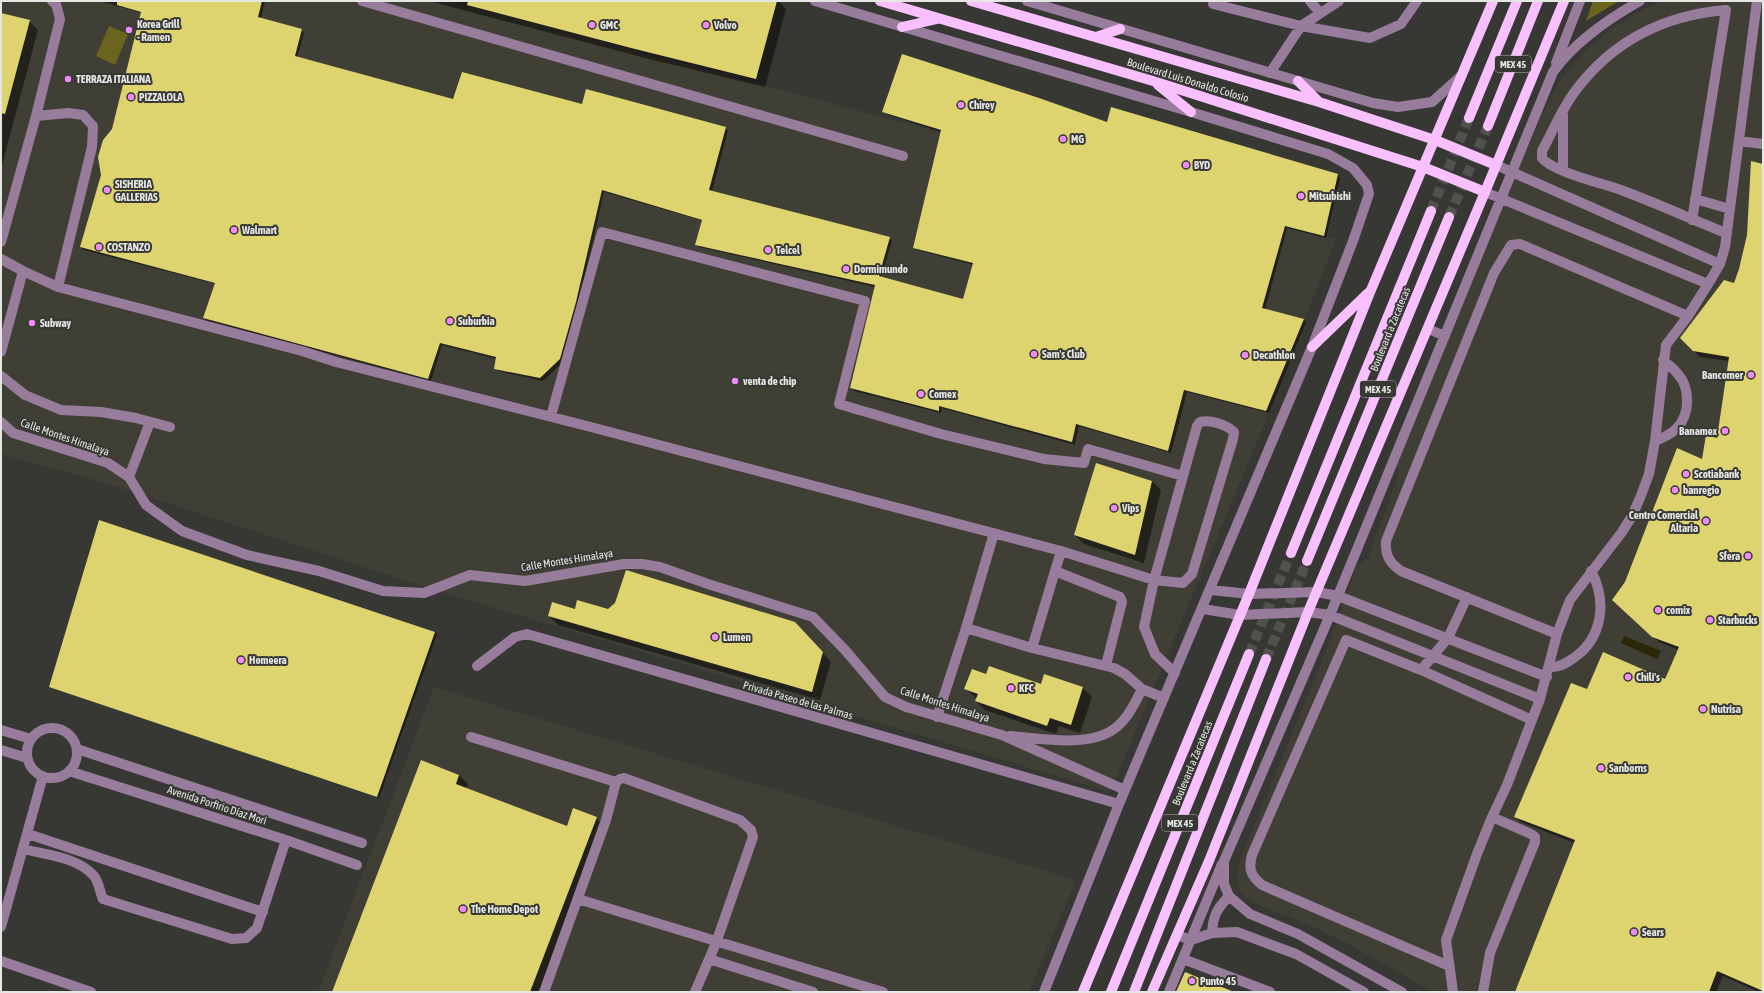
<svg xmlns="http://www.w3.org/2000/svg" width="1764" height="993" viewBox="0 0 1764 993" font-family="'Asap Condensed',sans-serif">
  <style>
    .built { fill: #403f35 }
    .green { fill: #6b641e }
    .water { fill: #2b2707 }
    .shadow { fill: #0007 }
    .building { fill: #ddd36f }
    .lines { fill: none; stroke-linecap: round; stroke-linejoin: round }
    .major-tunnel { stroke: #51514e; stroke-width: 10; stroke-dasharray: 10 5; stroke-linecap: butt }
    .minor { stroke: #987c9b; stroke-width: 10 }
    .major { stroke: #f9c0ff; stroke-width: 10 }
    .poi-dot { fill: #ed8cf9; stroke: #373734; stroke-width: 1.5 }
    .labels { text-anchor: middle; stroke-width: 4; stroke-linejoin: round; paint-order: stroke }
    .shield { fill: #373734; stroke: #b2b2af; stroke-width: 1 }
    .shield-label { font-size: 10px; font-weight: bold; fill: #e6e6e4 }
    .poi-label { font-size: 11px; font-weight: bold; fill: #e6e6e4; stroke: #373734; text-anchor: start }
    .street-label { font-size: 11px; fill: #e6e6e4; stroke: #373734 }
  </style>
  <rect width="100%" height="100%" fill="#373734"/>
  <path class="built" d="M1 1H450L1336 239 1262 430 1110 792 438 591 102 482 1 454Z
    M1662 1H1763V992H1433L1347 943 1311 926 1254 903 1245 897 1240 890 1237 880 1238 865 1331 638 1357 565 1367 560 1399 474 1396 460 1540 119 1559 82 1585 51 1609 31 1634 14Z
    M434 687 1076 880 1029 992H318Z"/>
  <path class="green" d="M1593 1H1619L1586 21Z
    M109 26 128 34 115 65 96 56Z"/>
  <path class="water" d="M1624 636 1661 651 1657 659 1621 643Z"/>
  <path class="shadow" d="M99 1H265L261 19 301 30 304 33 297 58 454 100 583 105 725 128 728 131 712 191 890 238 892 241 881 278 964 301 974 265 917 250 914 247 942 132 886 114 884 111 1107 123 1337 175 1340 178 1326 238 1287 228 1265 310 1303 319 1306 322 1269 413 1187 392 1171 453 1079 426 1075 445 942 408 941 413 854 391 851 388 875 287 699 247 696 244 703 221 604 192 578 305 563 362 543 381 498 371 496 369 497 359 442 345 431 381 207 321 204 318 216 284 84 250 81 247 102 175 142 13Z
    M429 1H778L786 9 765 87 645 58Z
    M1 14 29 21 38 30 1 169Z
    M1763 165V992H1759L1723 976 1716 992H1516L1575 843 1521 822 1515 816 1587 691 1666 680 1679 650 1659 642 1619 605 1626 583 1718 439 1729 361 1700 357 1681 338 1735 284 1740 269Z
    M1152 481 1161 490 1144 563 1084 544 1075 535Z
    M575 610 608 611 804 632 831 662 820 700 558 625 549 616Z
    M435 632 437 634 379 798 50 687Z
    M986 675 1041 685 1045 675 1083 688 1092 697 1080 733 1059 726 1056 734 985 710 976 701 977 699 966 689Z
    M459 775 468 784 466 789 567 827 596 818 605 827 542 992H333Z"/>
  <path class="building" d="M117 1H262L258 17 302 29 295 56 453 99 462 72 582 104 586 89 726 127 709 190 890 237 879 276 963 299 973 263 913 248 941 130 882 112 902 54 1039 98 1107 122 1111 107 1338 174 1324 236 1285 226 1262 308 1304 319 1266 411 1184 390 1168 451 1076 424 1072 442 939 406V411L850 388 875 285 695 245 702 220 602 190 576 302 560 359 540 378 494 369 496 357 440 343 428 379 203 318 215 283 80 247 101 175 98 157 103 140 112 129 141 12 117 5Z
    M468 1H777L756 79 635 49 467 5Z
    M1 13 30 20 5 114 1 113Z
    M1751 161 1763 164V991L1717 971 1709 992H1515L1575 840 1514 817 1571 683 1587 689 1603 652 1665 679 1679 647 1652 637 1612 600 1625 582 1677 448 1702 459 1706 435 1717 438 1729 357 1693 351 1680 338 1724 280 1734 283 1739 269 1747 235Z
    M1096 463 1152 481 1135 555 1074 535Z
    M99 520 435 632 377 797 49 687Z
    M626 570 795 622 823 652 812 692 548 616 552 602 575 609 577 600 608 609 615 603Z
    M989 666 1041 684 1044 674 1083 687 1071 725 1050 718 1047 726 975 701 978 694 964 689 972 669 986 674Z
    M421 760 459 775 456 784 567 826 573 808 597 817 530 992H332Z
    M1185 972 1234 992H1176Z"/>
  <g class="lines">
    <path class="major-tunnel" d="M1431 211 1469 118
      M1449 217 1488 126
      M1249 654 1291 553
      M1266 659 1307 561"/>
    <path class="minor" d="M362 1 903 156
      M815 1 1191 112 1328 154 1353 168 1367 185 1369 194 1353 241 1312 347 1119 804 1044 992
      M1027 1 1373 103 1398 107 1432 102 1462 75
      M1310 1 1320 13
      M1213 4 1301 26 1339 1
      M1556 63 1580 1
      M1270 73 1301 26 1370 38 1401 24 1417 1
      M1563 114V171
      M36 116 68 113 83 115 93 126 92 147 58 287
      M1739 141 1763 144
      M1496 165 1720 264
      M1485 192 1708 284
      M1695 199 1730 209
      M1692 220 1726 10C1665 15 1613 41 1576 90 1562 108 1553 131 1542 151V158C1553 172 1602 183 1621 190 1656 203 1691 219 1726 233
      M1 242 36 116 60 19 56 4 52 1
      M1 259 23 271 58 287 302 351 336 362 587 426 1061 551 1154 580 1183 583 1192 574 1233 439 1234 432C1227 425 1210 419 1200 422L1197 426 1154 580 1144 627 1155 654 1175 673
      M1428 329 1445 336
      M1 352 23 271
      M1 376 25 395 61 410 101 412 136 418 170 427
      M551 416 602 232 865 301 839 404 941 434 1044 459 1084 463 1088 449 1183 476
      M1 422 13 433 108 463 129 477 146 505 182 531 247 555 319 571 383 591 424 593 470 575 525 581 624 564H642L660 567 708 584 813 617 845 650 885 697 906 707 1002 735 1125 790
      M1655 441C1663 438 1671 434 1677 428 1690 414 1691 388 1677 373 1673 368 1668 365 1663 360
      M129 477 150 422
      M1055 571 1120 597 1122 602 1106 665
      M1211 590 1249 594 1317 592 1338 596 1547 677
      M1203 609 1240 615 1308 612 1330 615 1540 699
      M966 628 1032 648 1114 668 1125 674 1142 689 1164 698
      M1557 634 1401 571C1390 563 1385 556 1386 541L1494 273 1511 245 1520 244 1688 316
      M1032 648 1061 551
      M477 666 515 637 527 634 1119 804
      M1549 667C1559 668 1567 663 1575 657 1603 637 1607 600 1591 571
      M1421 670 1448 638 1467 597
      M937 717 966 628 994 533
      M27 753a25 25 0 1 1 50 0a25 25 0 1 1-50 0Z
      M1 730 31 739
      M1010 736C1040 738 1088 748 1114 729 1127 720 1135 703 1142 689
      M471 737 616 782
      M77 749 362 843
      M1 750 27 758
      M69 771 286 840 357 865
      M28 834 263 912
      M23 849C46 855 78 857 94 876 99 882 100 893 103 899L232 939 246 938 257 928 286 840
      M578 899 883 992
      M1 927 43 776
      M1212 933C1213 915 1217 909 1229 896
      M1177 935 1191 940 1212 933 1237 932 1296 954 1364 992
      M709 959 813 992
      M1183 959 1270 992
      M1 961 91 992
      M1449 966 1262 885C1251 876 1248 869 1252 855L1346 640 1421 670 1532 720
      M544 992 606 820 616 782 620 779 624 778 740 820 751 830 753 837 716 943 695 992
      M1169 992 1222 864
      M1402 992 1298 934 1250 914 1229 896 1224 884V861L1330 615 1553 72C1575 42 1608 19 1640 1
      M1453 992 1446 940 1477 854 1492 817 1507 785 1540 699 1557 634 1570 600 1622 532 1632 516 1640 498 1649 474 1655 441 1666 345 1688 316 1708 284 1720 264 1725 247 1757 1
      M1483 992 1490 953 1535 842V837L1531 834 1492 817"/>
    <path class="major" d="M880 1 1153 81 1423 167 1485 192
      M971 1 1319 102 1435 140 1496 165
      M902 27 937 19
      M1096 37 1120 29
      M1298 81 1317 100
      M1158 85 1191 112
      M1469 118 1517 1
      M1488 126 1538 1
      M1312 347 1368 293
      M1291 553 1431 211
      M1307 561 1449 217
      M1083 992 1249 594 1371 290 1493 1
      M1111 992 1249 654
      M1134 992 1266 659
      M1152 992 1209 861 1308 612 1485 192 1564 1"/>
  </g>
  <g class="poi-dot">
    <circle cx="592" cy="25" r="4"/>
    <circle cx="706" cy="25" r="4"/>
    <circle cx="129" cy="30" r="4"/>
    <circle cx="68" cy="79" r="4"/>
    <circle cx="131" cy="97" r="4"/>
    <circle cx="961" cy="105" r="4"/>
    <circle cx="1063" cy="139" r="4"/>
    <circle cx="1186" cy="165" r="4"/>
    <circle cx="107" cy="190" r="4"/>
    <circle cx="1301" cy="196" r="4"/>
    <circle cx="234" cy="230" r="4"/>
    <circle cx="99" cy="247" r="4"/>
    <circle cx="768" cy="250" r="4"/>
    <circle cx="846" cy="269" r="4"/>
    <circle cx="450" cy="321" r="4"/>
    <circle cx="32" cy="323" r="4"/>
    <circle cx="1034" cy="354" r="4"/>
    <circle cx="1245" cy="355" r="4"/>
    <circle cx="1751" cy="375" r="4"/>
    <circle cx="735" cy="381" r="4"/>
    <circle cx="921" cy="394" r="4"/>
    <circle cx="1725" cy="431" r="4"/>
    <circle cx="1686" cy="474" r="4"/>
    <circle cx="1675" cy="490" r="4"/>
    <circle cx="1114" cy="508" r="4"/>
    <circle cx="1706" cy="521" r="4"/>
    <circle cx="1748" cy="556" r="4"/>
    <circle cx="1658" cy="610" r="4"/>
    <circle cx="1710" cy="620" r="4"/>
    <circle cx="715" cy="637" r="4"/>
    <circle cx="241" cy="660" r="4"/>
    <circle cx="1628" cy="677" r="4"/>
    <circle cx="1011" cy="688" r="4"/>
    <circle cx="1703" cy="709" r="4"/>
    <circle cx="1601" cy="768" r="4"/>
    <circle cx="463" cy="909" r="4"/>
    <circle cx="1634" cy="932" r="4"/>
    <circle cx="1192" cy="981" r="4"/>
  </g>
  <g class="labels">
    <g class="shield">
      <rect x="1495" y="56" width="36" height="16" rx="3"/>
      <rect x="1360" y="381" width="36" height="16" rx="3"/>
      <rect x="1162" y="815" width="36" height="16" rx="3"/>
    </g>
    <g class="shield-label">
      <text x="1513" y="68">MEX 45</text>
      <text x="1378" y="393">MEX 45</text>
      <text x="1180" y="827">MEX 45</text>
    </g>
    <g class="poi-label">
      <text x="137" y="28">Korea Grill<tspan x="137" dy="13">- Ramen</tspan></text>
      <text x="600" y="29">GMC</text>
      <text x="714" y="29">Volvo</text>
      <text x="76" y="83">TERRAZA ITALIANA</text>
      <text x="139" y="101">PIZZALOLA</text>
      <text x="969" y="109">Chirey</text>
      <text x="1071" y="143">MG</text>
      <text x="1194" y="169">BYD</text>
      <text x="115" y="188">SISHERIA<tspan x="115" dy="13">GALLERIAS</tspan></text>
      <text x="1309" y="200">Mitsubishi</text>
      <text x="242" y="234">Walmart</text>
      <text x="107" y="251">COSTANZO</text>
      <text x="776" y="254">Telcel</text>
      <text x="854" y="273">Dormimundo</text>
      <text x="458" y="325">Suburbia</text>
      <text x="40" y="327">Subway</text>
      <text x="1042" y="358">Sam's Club</text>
      <text x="1253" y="359">Decathlon</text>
      <text x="1743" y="379" text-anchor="end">Bancomer</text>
      <text x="743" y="385">venta de chip</text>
      <text x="929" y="398">Comex</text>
      <text x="1717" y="435" text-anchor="end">Banamex</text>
      <text x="1694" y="478">Scotiabank</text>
      <text x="1683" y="494">banregio</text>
      <text x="1122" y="512">Vips</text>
      <text x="1698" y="519" text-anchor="end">Centro Comercial<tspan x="1698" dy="13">Altaria</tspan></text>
      <text x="1740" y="560" text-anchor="end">Sfera</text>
      <text x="1666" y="614">comix</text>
      <text x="1718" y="624">Starbucks</text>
      <text x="723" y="641">Lumen</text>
      <text x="249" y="664">Homeera</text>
      <text x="1636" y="681">Chili's</text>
      <text x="1019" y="692">KFC</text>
      <text x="1711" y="713">Nutrisa</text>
      <text x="1609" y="772">Sanborns</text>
      <text x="471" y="913">The Home Depot</text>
      <text x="1642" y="936">Sears</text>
      <text x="1200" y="985">Punto 45</text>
    </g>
    <g class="street-label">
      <text transform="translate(1188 80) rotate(17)" y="4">Boulevard Luis Donaldo Colosio</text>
      <text transform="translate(1390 329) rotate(-68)" y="4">Boulevard a Zacatecas</text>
      <text transform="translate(65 437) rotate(19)" y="4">Calle Montes Himalaya</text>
      <text transform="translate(567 560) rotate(-9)" y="4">Calle Montes Himalaya</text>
      <text transform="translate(798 700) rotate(16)" y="4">Privada Paseo de las Palmas</text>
      <text transform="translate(945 704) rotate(18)" y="4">Calle Montes Himalaya</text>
      <text transform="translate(1192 763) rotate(-68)" y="4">Boulevard a Zacatecas</text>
      <text transform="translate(217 805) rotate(18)" y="4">Avenida Porfirio Díaz Mori</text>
    </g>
  </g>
  <rect width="1764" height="993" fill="none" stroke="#e6e6e4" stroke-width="4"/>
</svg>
